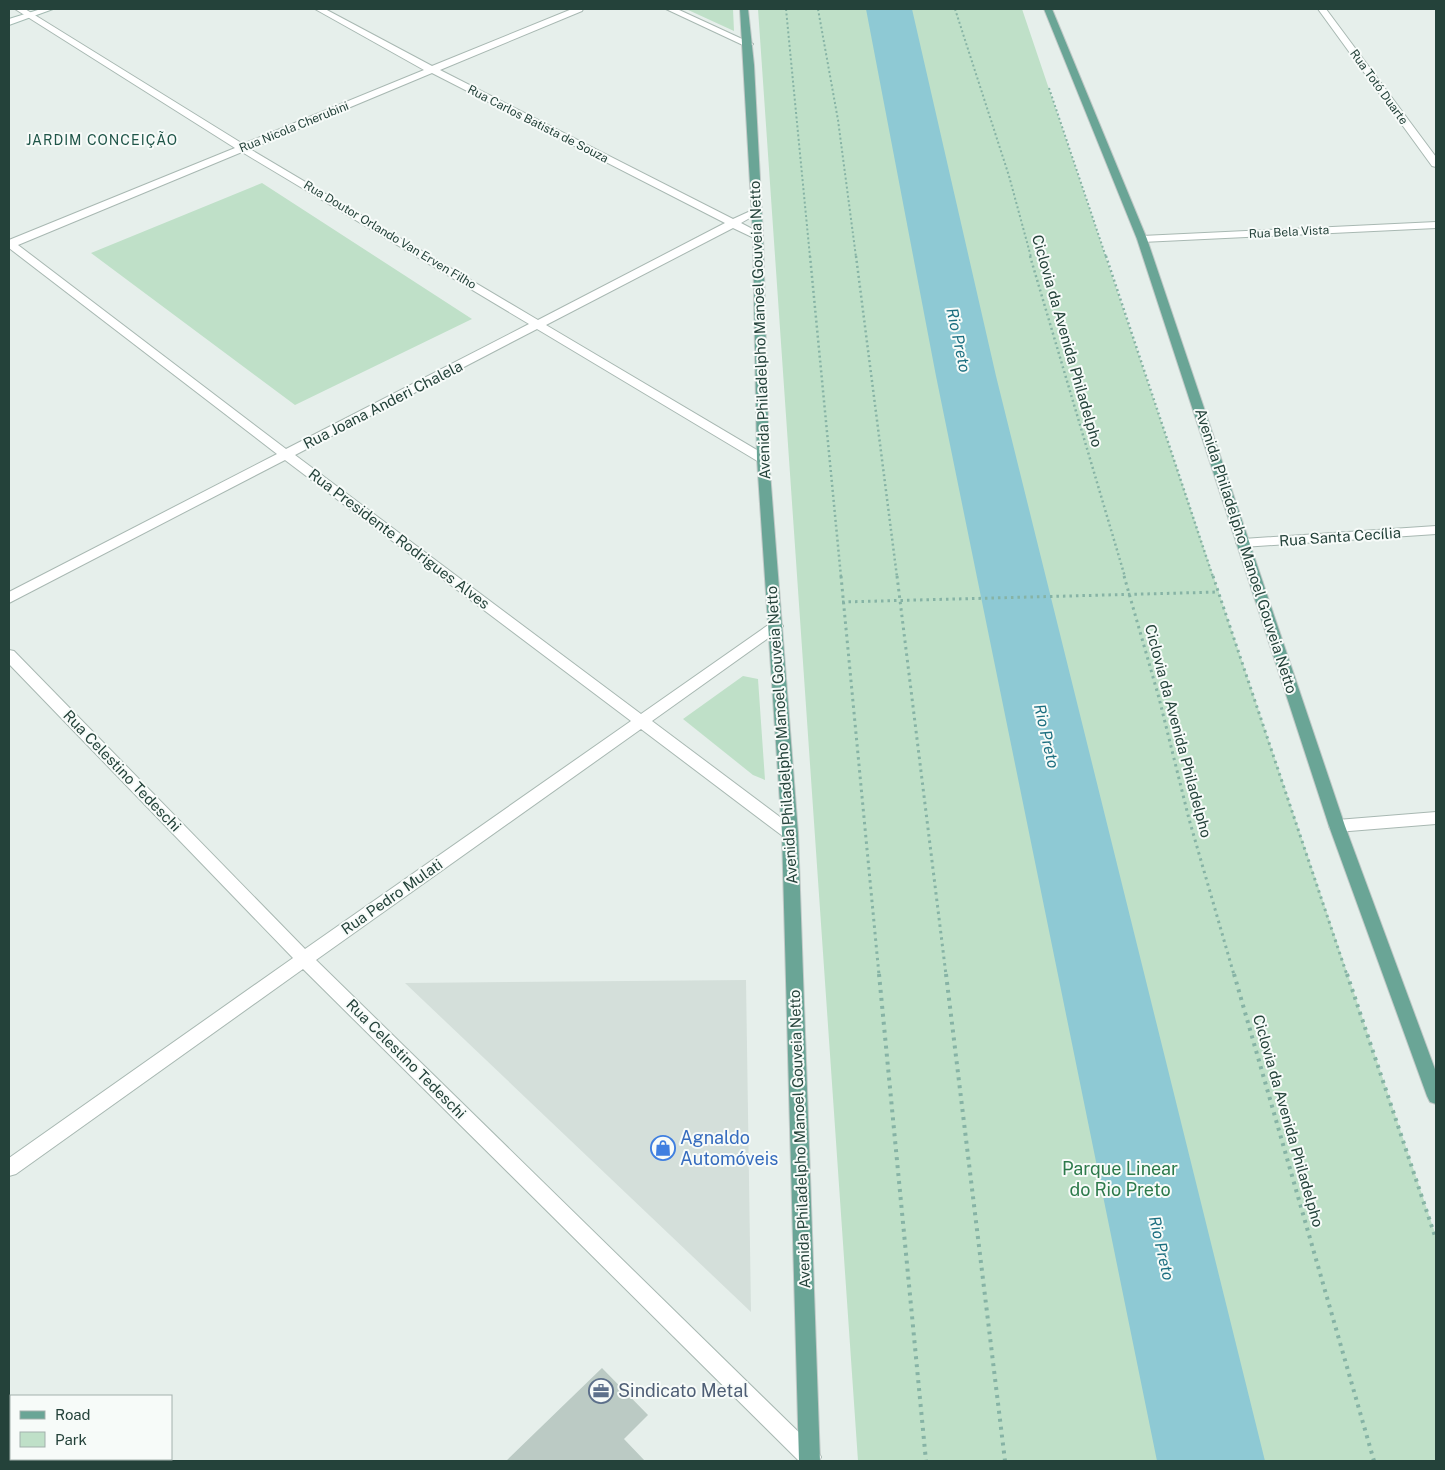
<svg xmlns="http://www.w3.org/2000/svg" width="1445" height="1470" viewBox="0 0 1445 1470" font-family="'Public Sans',sans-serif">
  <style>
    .built { fill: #d4dfda }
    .green { fill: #bfe0c8 }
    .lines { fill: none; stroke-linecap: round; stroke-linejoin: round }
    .river { fill: #8ec9d4; fill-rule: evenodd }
    .building { fill: #bbcac4 }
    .street-casing { stroke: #a8b8b2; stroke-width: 2 }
    .secondary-casing { stroke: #a4bbb3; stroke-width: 2 }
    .primary-casing { stroke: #c2cac8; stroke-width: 2 }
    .path-far3 { stroke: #86b3a5; stroke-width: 2; stroke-dasharray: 2 2.5; stroke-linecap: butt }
    .path-far2 { stroke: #86b3a5; stroke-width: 2.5; stroke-dasharray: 2 3; stroke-linecap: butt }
    .path-far1 { stroke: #86b3a5; stroke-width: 3; stroke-dasharray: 2.5 4; stroke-linecap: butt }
    .path { stroke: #86b3a5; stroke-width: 4; stroke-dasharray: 3 5; stroke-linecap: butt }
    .street { fill: #fff; fill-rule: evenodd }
    .secondary { fill: #fff; fill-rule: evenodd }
    .primary { fill: #6aa596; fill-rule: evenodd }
    .labels { text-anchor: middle; stroke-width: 4; stroke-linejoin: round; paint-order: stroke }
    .far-street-label { font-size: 12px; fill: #24423a; stroke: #f7fbf9 }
    .far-neighbourhood-label { font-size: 14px; letter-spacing: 1px; fill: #1f5548; stroke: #f7fbf9 }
    .street-label { font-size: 15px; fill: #24423a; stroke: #f7fbf9 }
    .water-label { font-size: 16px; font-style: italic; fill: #1c6f80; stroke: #f7fbf9 }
    .near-shop-label { font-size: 18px; fill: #366cbe; stroke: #f7fbf9; text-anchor: start }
    .near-park-label { font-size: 18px; fill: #2d7a4b; stroke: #f7fbf9 }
    .near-service-label { font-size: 18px; fill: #4e5e75; stroke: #f7fbf9; text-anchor: start }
  </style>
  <rect width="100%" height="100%" fill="#e6efeb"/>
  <path class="built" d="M746 980 751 1312 405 983Z"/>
  <path class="green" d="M686 9H733L734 31Z
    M758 9H1022L1436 1236V1461H858Z
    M262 183 472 319 295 405 91 253Z
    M743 676 758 679 765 780 753 775 683 719Z"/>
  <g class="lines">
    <path class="river" d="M866 9H912L996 376 1265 1461H1157L936 376Z"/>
  </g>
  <path class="building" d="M602 1368 648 1415 624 1439 645 1461H506Z"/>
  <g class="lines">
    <defs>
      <path id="street" d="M15 9H25L243 144 424 70 315 9H325L432 66 572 9H583L582 11 440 70 733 219 757 208 762 211 741 223 762 234 763 236 762 238H754L733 228 546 325 767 456 769 459 767 462H759L537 329 295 455 641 714 771 623H781L783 626 781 629 652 721 796 829 798 833 796 837 790 839 784 837 641 729 316 960 817 1450 821 1457 819 1461H799L303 969 16 1174 9 1176V1158L293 958 9 664V650L14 651 305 949 631 721 285 460 9 603V592L277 454 9 248V240L235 148ZM432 73 725 223 538 320 250 149ZM242 152 529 324 286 449 18 245Z
        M666 9H677L753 44 751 46H745Z
        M1318 9H1326L1436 157V167L1432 166Z
        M1436 222V228L1142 242 1137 239 1142 236Z
        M1436 526V534L1243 547 1238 546 1236 543 1238 540 1243 539Z
        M1436 812V824L1337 832 1331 830 1329 826 1331 822 1337 820Z"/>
      <path id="secondary" d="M41 9H53L9 25V19Z"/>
      <path id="primary" d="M740 9H748L754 65 763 236 769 459 798 833 820 1461H799L782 833 757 459 753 236Z
        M1044 9H1052L1147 239 1345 826 1436 1072V1104L1430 1102 1427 1096 1329 826 1137 239Z"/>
    </defs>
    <use href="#street" class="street-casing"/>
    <use href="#secondary" class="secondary-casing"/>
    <use href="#primary" class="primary-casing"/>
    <path class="path-far3" d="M786 9 810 257
      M818 9 838 120 856 257
      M955 9 1009 176 1031 257
      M1049 88 1106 257"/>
    <path class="path-far2" d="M810 256 841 577
      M856 256 897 577
      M1030 256 1125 577
      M1106 256 1213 577"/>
    <path class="path-far1" d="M841 576 879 975
      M897 576 946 975
      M1124 576 1159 698 1189 819 1234 975
      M1213 576 1347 975
      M842 602 1219 592"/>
    <path class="path" d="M879 974 926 1461
      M946 974 1005 1461
      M1234 974 1374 1461
      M1347 974 1436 1239"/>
    <use href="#street" class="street"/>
    <use href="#secondary" class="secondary"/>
    <use href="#primary" class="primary"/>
  </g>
  <defs>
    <symbol id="shop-ring" viewBox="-11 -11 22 22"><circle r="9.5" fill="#f7fbf9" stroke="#3f7fe0" stroke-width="1.5"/><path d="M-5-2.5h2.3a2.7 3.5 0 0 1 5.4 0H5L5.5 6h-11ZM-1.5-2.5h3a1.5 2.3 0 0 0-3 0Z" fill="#3f7fe0"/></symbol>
    <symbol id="office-ring" viewBox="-11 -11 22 22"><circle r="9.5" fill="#f7fbf9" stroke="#5c6f8a" stroke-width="1.5"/><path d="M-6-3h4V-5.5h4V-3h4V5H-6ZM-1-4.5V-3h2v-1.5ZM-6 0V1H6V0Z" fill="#5c6f8a"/></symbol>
  </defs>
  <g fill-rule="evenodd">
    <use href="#shop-ring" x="649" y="1134" width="28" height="28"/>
    <use href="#office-ring" x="587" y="1377" width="28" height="28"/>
  </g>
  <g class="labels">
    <g class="far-street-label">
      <text transform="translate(1379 87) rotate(54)" y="4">Rua Totó Duarte</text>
      <text transform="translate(538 124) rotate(27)" y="4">Rua Carlos Batista de Souza</text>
      <text transform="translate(294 127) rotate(-22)" y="4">Rua Nicola Cherubini</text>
      <text transform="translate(1289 232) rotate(-3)" y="4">Rua Bela Vista</text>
      <text transform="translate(390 235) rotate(31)" y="4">Rua Doutor Orlando Van Erven Filho</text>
    </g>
    <g class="far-neighbourhood-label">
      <text x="102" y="145">JARDIM CONCEIÇÃO</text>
    </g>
    <g class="street-label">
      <text transform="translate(760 330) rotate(-92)" y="5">Avenida Philadelpho Manoel Gouveia Netto</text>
      <text transform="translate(1067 341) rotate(74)" y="5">Ciclovia da Avenida Philadelpho</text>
      <text transform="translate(383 405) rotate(-27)" y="5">Rua Joana Anderi Chalela</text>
      <text transform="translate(1340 537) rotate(-4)" y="5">Rua Santa Cecília</text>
      <text transform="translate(399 539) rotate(37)" y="5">Rua Presidente Rodrigues Alves</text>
      <text transform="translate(1246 551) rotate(72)" y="5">Avenida Philadelpho Manoel Gouveia Netto</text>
      <text transform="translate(1178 731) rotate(75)" y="5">Ciclovia da Avenida Philadelpho</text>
      <text transform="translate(782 735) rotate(-94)" y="5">Avenida Philadelpho Manoel Gouveia Netto</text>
      <text transform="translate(122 771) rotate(46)" y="5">Rua Celestino Tedeschi</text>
      <text transform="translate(392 897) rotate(-35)" y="5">Rua Pedro Mulati</text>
      <text transform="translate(406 1059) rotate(45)" y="5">Rua Celestino Tedeschi</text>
      <text transform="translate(1288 1121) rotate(74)" y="5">Ciclovia da Avenida Philadelpho</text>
      <text transform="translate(800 1139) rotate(-92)" y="5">Avenida Philadelpho Manoel Gouveia Netto</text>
    </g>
    <g class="water-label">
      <text transform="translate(959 340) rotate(78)" y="6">Rio Preto</text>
      <text transform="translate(1047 736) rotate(77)" y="6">Rio Preto</text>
      <text transform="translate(1162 1248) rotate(77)" y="6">Rio Preto</text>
    </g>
    <g class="near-shop-label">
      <text x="680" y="1144">Agnaldo<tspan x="680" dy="21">Automóveis</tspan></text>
    </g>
    <g class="near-park-label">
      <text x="1120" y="1175">Parque Linear<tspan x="1120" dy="21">do Rio Preto</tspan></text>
    </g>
    <g class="near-service-label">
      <text x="618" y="1397">Sindicato Metal</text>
    </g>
  </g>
  <rect width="1445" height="1470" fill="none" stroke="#24423a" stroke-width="20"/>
  <rect x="10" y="1395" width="162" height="65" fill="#f7fbf9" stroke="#a3b1ad"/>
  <rect x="20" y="1411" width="25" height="8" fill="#6aa596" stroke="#a3b1ad"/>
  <text x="55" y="1420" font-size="15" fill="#24423a">Road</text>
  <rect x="20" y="1432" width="25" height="15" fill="#bfe0c8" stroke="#a3b1ad"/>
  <text x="55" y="1445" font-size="15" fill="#24423a">Park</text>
</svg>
